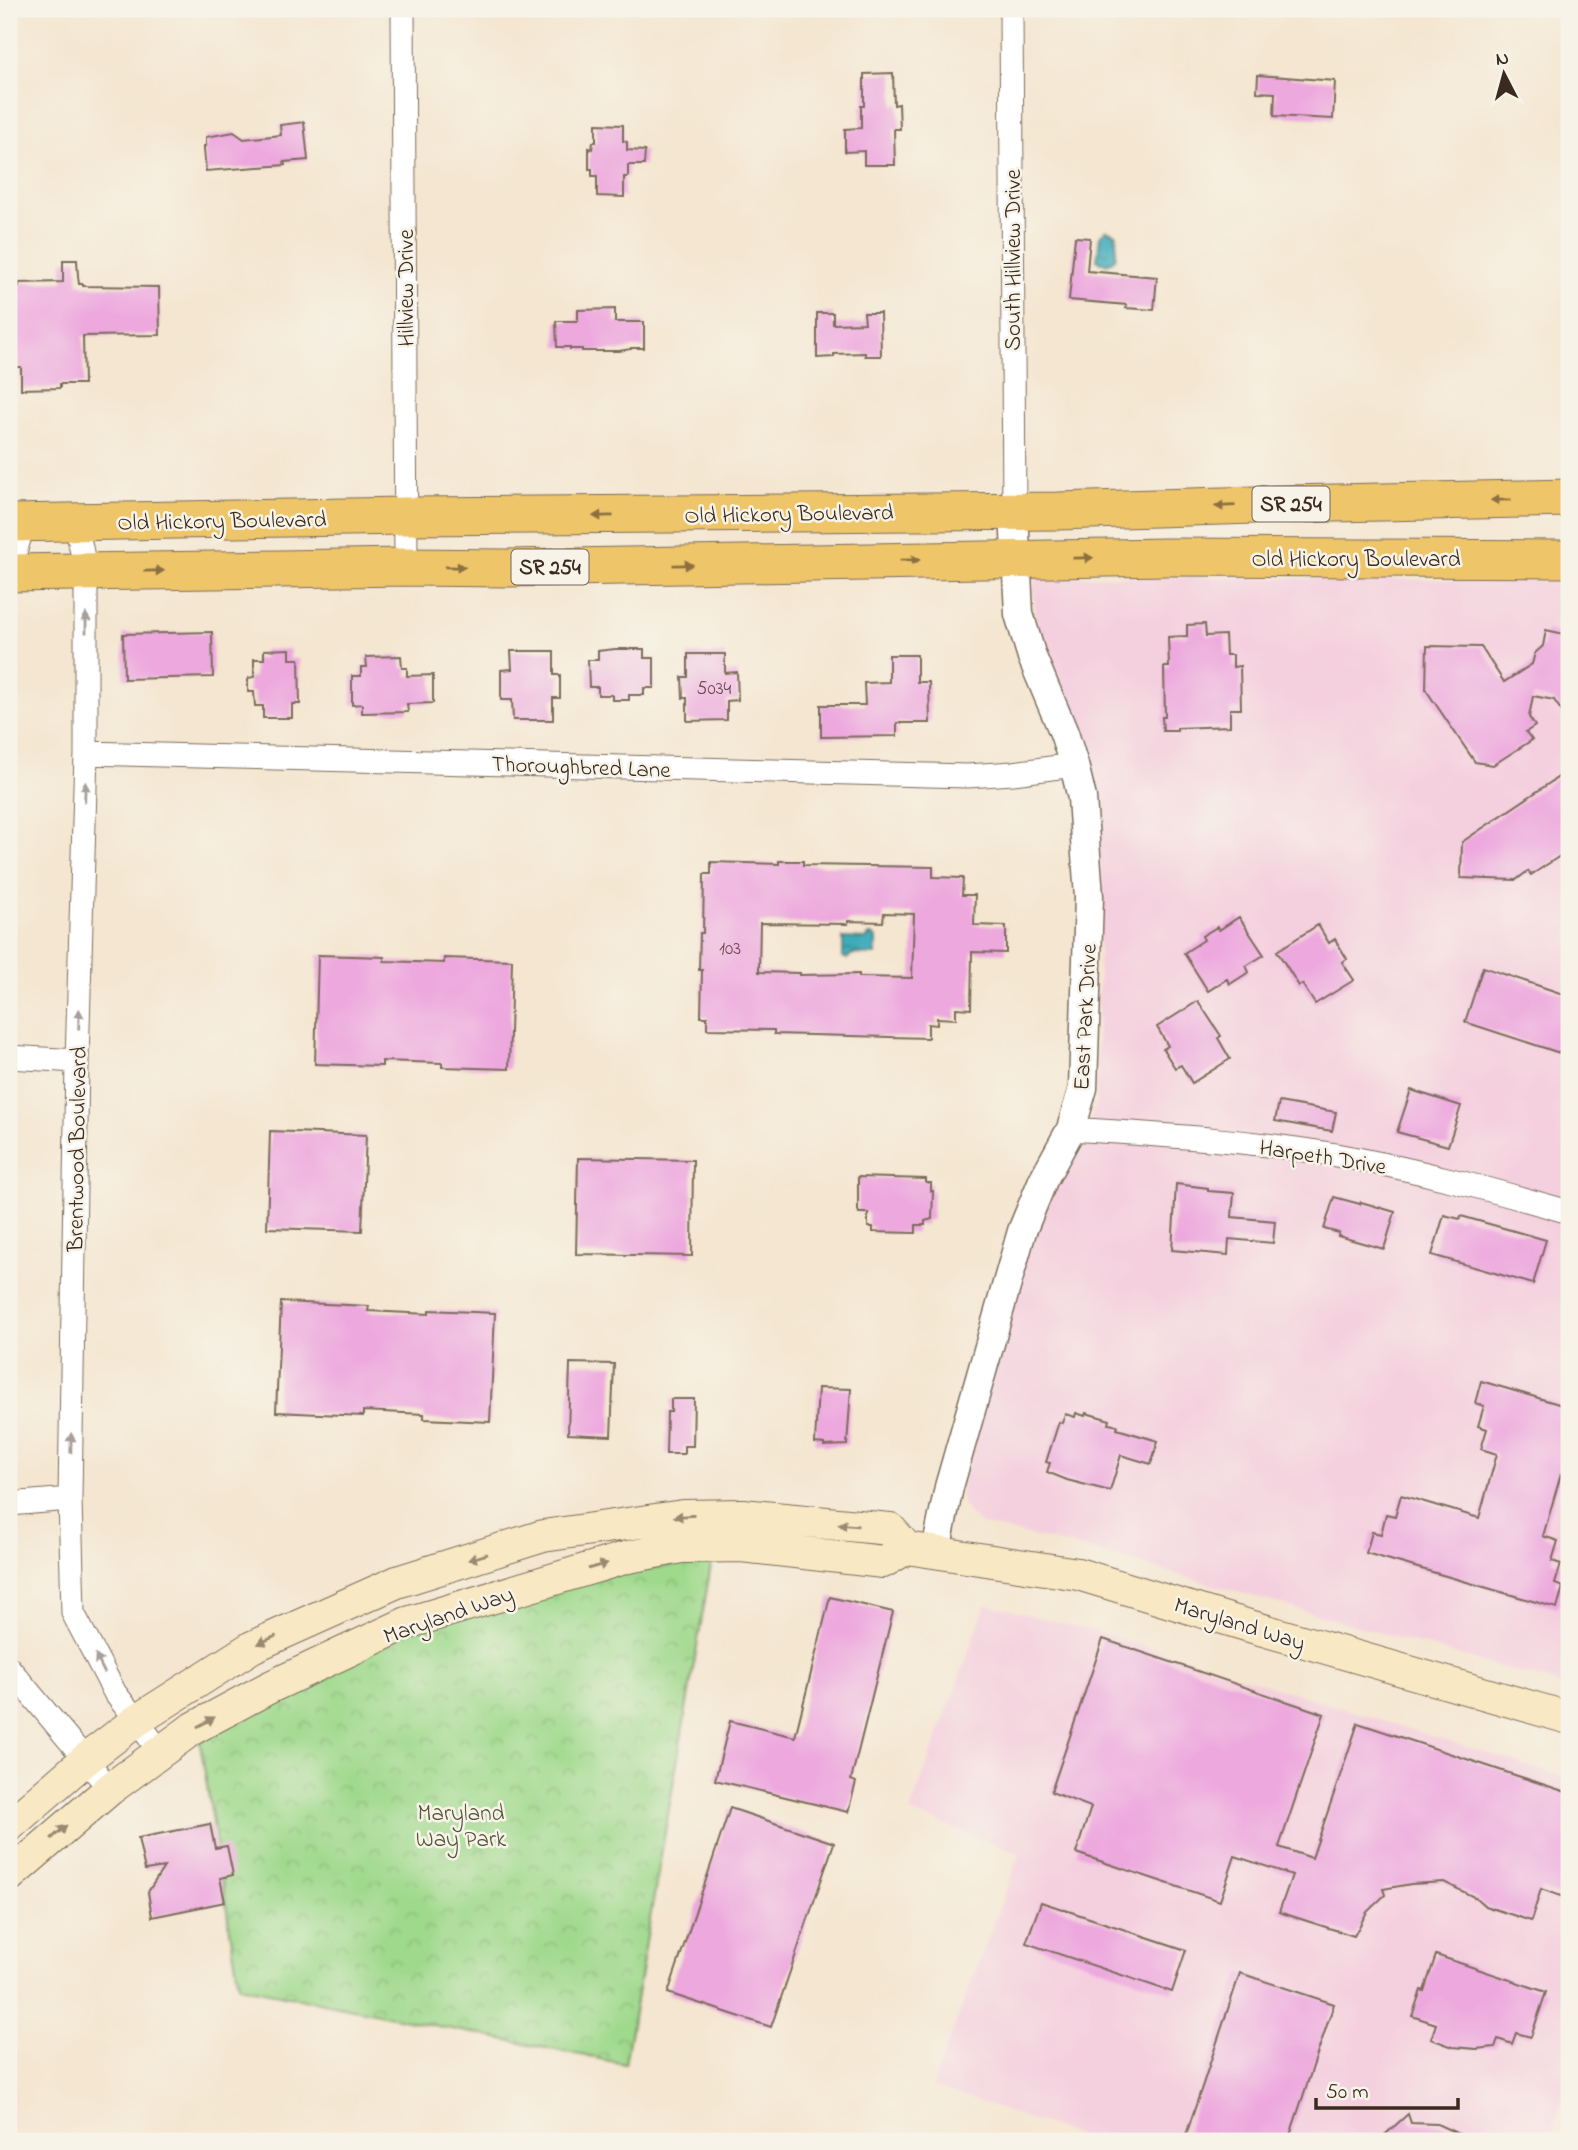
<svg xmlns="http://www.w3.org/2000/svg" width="1578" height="2150" viewBox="0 0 1578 2150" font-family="'Indie Flower',sans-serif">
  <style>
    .built { fill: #f4cfde }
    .park { fill: url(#park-crowns); stroke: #6d8255; stroke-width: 2 }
    .water { fill: url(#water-ripples); stroke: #3c6b6c; stroke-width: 2 }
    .building { fill: #eda8de; fill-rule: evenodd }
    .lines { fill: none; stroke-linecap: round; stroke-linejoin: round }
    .minor-casing { stroke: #7c6c5c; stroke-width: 25 }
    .tertiary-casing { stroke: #7c6c5c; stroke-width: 31 }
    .secondary-casing { stroke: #7c6c5c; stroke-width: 34 }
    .primary-casing { stroke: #7c6c5c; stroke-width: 39 }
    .minor { stroke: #fff; stroke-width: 23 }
    .tertiary { stroke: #fff; stroke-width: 28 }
    .secondary { stroke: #f8e8c3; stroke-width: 32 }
    .primary { stroke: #eec569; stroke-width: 37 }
    .oneway { fill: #8c7040 }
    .oneway2 { fill: #a79f9a }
    .oneway3 { fill: #9a8970 }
    .labels { text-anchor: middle; stroke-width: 5; stroke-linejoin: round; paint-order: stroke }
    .number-label { font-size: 19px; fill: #684a4e }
    .shield { fill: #f7f3e8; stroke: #73665b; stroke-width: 2 }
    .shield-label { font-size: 21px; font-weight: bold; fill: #3b2a1e }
    .street-label { font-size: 23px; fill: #3b2a1e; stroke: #f7f3e8 }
    .park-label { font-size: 23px; fill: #54563a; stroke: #f7f3e8 }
  </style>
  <defs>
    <pattern id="park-crowns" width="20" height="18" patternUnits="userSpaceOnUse" patternTransform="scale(1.75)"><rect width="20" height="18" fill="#9fd98c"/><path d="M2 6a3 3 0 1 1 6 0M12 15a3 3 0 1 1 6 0" fill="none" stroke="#8aba78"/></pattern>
    <pattern id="water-ripples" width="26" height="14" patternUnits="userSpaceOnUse" patternTransform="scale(1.75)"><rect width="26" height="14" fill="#3dacba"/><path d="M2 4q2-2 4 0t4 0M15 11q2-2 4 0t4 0" fill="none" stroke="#348c97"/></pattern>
  </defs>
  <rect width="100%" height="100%" fill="#f7f3e8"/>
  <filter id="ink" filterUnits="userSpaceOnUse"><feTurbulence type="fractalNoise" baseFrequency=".0143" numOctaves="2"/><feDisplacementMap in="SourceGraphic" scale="14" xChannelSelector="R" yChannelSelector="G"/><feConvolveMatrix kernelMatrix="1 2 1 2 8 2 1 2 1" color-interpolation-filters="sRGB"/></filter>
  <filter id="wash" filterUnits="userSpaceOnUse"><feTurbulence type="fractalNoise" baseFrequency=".00686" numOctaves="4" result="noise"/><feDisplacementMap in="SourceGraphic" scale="28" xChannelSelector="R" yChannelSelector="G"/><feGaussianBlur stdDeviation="1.57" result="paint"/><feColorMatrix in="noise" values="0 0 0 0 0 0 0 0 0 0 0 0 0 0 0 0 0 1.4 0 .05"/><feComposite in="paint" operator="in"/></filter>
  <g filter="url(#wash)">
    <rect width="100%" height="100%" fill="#f4e6d0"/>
    <path class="built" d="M1050 576 1569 581V1687L1091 1550 981 1524 969 1514 962 1501 960 1492 1012 1288 1049 1200 1074 1159 1096 1104 1101 873 1087 763 1072 709 1050 663 1037 625 1033 589 1035 579Z
      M986 1604 1101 1633 1569 1779V2078L1550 2141H1094L932 2086 1020 1853 910 1812Z
      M9 1981 17 2064 10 2141H9Z"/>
    <path class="park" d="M712 1559 625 2064 239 1986 200 1742 345 1652 519 1589Z"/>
    <path class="water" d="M1106 230 1116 234C1117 237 1116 255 1115 259L1107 264 1097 260 1100 236Z
      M869 935H873L876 939V955L852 954 847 959 843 957V938L867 939Z"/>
    <g id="blocks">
      <path class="building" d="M893 73 894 105 899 104 900 129H894L895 165H864V151L845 152V129L861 128V106H864V74Z
        M1258 75 1335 81 1333 119 1274 116 1275 93 1257 92Z
        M304 122 308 160 284 162 285 165 206 171 204 149V146H206V137L234 132 244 139 281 135 280 125Z
        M596 124 623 125V141L627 142V150L645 151 644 165H628V177H624V197L597 196V176H592V169H589V148L592 149 593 142H596Z
        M1075 237 1090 238 1087 271 1157 277 1154 310 1126 308 1127 305 1069 300Z
        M63 260H77L78 276 79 284H83V286L159 287 160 335 83 336 84 384H60V388L21 389V367H9V286H19V283L63 282Z
        M615 309V322H644V348H631V349L619 351H582V349H570V347H557L556 321H578V310Z
        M817 313H833V324L865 323 864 313H880L881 356H865V353L834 354V357L817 358Z
        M1205 624 1206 636 1225 635 1226 655H1233V667L1240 666 1241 709H1230V726L1177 728V731H1163L1162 717H1165L1164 667H1169L1168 637 1187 636V625Z
        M1546 630 1569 635V722L1554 700 1533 696 1529 717 1535 726 1526 732 1532 740 1493 765 1475 762 1426 690 1427 646 1481 647 1504 682 1532 664 1535 653 1543 646Z
        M212 632 213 677 124 679 123 634Z
        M290 649V659H299L300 704H292V718H263V706H255L254 692H248V678L254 677V659H264V650Z
        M615 649H644V658H654V688H644V695H629V700H612V695H598V687H589L588 660H598V651Z
        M511 651H554V675H560V698H553V720H513L512 700H501V670L512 669Z
        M688 654H725V673L737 672 738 700 727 701V720L687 721V698H683L682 677H688Z
        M889 655H917V682H929L930 723H897V736L821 737V705H865L864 683 889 682Z
        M401 656 402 668H407V676L433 675V703L407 704 408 712 362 713V704L352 705V676H361V667H367L366 657Z
        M1569 770V850L1531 875 1528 871 1516 880 1461 878 1462 842Z
        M779 861H803V865L933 867V877L963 878 962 895H975L974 925 1006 926V953L972 952 971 1009 956 1008V1019L937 1018V1025L928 1024V1038L774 1034V1030L707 1029V1017H701L702 970H699L700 933H703L704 874H711V862L779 864ZM884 913 914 914 912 978 859 977V974L800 975V973L759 972 760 923 848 924V921L883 922Z
        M1239 917 1264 955 1246 966 1249 972 1230 984 1227 979 1208 991 1184 953 1204 940 1202 936 1217 927 1219 930Z
        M1318 925 1329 943 1335 939 1347 959 1342 962 1354 980 1315 1004 1302 984 1299 986 1277 951Z
        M318 955 384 957V961L444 963V958L512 960 509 1069 442 1067V1063L382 1061V1066L315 1064Z
        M1483 967 1569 996V1056L1465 1022Z
        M1198 1001 1221 1036 1218 1038 1230 1059 1192 1083 1181 1065 1175 1068 1163 1049 1168 1046 1157 1027Z
        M1411 1090 1461 1106 1448 1146 1397 1132Z
        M1279 1102 1336 1112 1332 1131 1275 1121Z
        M270 1131 366 1135 362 1231 267 1228Z
        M578 1158 693 1160 692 1256 576 1254Z
        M858 1177 926 1179V1183H931V1191H933L932 1219 925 1221V1225H916V1233L873 1232V1227H868V1213H859L858 1210Z
        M1176 1184 1208 1188V1191L1234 1193 1232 1217 1275 1221 1273 1243 1229 1239 1228 1255 1172 1250Z
        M1334 1197 1360 1204 1361 1202 1395 1212 1384 1249 1338 1236 1339 1233 1324 1229Z
        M1444 1215 1460 1219 1461 1216 1546 1240 1533 1284 1432 1255Z
        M281 1302 369 1306 368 1311 429 1314V1310L495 1313 490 1422 424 1419V1414L363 1411V1416L276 1412Z
        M570 1363 614 1364 611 1436 568 1434Z
        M1481 1381 1569 1407V1476L1561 1474 1543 1536 1558 1541 1552 1561 1561 1564 1555 1584 1563 1587 1557 1608 1366 1553 1372 1532 1381 1534 1386 1514 1395 1516 1401 1495 1479 1518 1497 1454 1481 1449 1487 1429 1478 1426 1484 1406 1475 1403Z
        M818 1388 851 1389 847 1445 824 1446V1444L815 1443Z
        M671 1399H694L693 1446H684V1454H666L667 1412H671Z
        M1076 1413 1085 1416 1086 1413 1110 1420 1109 1424 1118 1426 1117 1429 1158 1441 1151 1464 1121 1455 1110 1491 1067 1480 1047 1472 1050 1463 1046 1462 1059 1422 1062 1423 1065 1414 1075 1417Z
        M830 1597 893 1612 851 1780 856 1782 848 1812 715 1780 730 1721 795 1737Z
        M1103 1639 1324 1714 1279 1847 1312 1858 1358 1723 1569 1793V1899L1541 1889 1531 1921 1485 1906 1476 1898 1444 1882 1411 1884 1383 1889 1385 1895 1367 1912 1354 1936 1279 1912 1292 1875 1235 1856 1220 1901 1076 1853 1091 1807 1051 1792Z
        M730 1808 834 1843 771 2027 668 1993Z
        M210 1824 215 1848 227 1846 233 1875 220 1878 225 1902 152 1917 148 1892 164 1867 145 1870 138 1838Z
        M1041 1902 1186 1950 1172 1992 1026 1943Z
        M1436 1955 1546 1992 1531 2037 1516 2033 1512 2044 1498 2039 1495 2047 1476 2049 1453 2047 1431 2039 1436 2024 1412 2016 1421 1990 1424 1991Z
        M1240 1973 1334 2004 1288 2141H1184Z
        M1408 2114 1411 2123 1437 2124 1474 2141H1378Z"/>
    </g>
  </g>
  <g filter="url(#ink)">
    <use href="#blocks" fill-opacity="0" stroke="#7c6c5c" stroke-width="2"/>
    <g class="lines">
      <defs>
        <path id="minor" d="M403 9 406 567
          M1011 9 1014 512
          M76 523 86 572V753L77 1061 70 1499 73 1613 115 1693 160 1751
          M9 572 24 523
          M86 753 967 776 1013 773 1074 765
          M9 1057 77 1061
          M1071 1129C1159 1135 1249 1140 1336 1155 1415 1169 1492 1190 1569 1212
          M9 1504 70 1499
          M9 1668 110 1789"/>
        <path id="tertiary" d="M936 1551 949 1487 1022 1231 1043 1180 1071 1129 1083 1088 1089 897 1082 798 1074 765 1064 733 1032 657 1019 614 1014 512"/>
        <path id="secondary" d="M9 1826 85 1760 136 1721 252 1647 397 1582 543 1536 683 1516 743 1515 890 1529 907 1548
          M9 1876 110 1789 192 1729 268 1688 407 1623 628 1557 682 1547 741 1546 883 1562 907 1548 1078 1574 1246 1625 1569 1718"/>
        <path id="primary" d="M9 523 406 516 1058 511 1288 504 1569 498
          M9 573 406 567 507 568 1167 557 1569 559"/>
      </defs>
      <use href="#minor" class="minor-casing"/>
      <use href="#tertiary" class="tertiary-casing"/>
      <use href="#secondary" class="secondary-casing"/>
      <use href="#primary" class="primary-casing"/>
      <use href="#minor" class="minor"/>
      <use href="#tertiary" class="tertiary"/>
      <use href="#secondary" class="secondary"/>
      <use href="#primary" class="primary"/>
    </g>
    <defs><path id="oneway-solid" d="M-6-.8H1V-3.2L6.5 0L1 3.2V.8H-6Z" transform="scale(1.75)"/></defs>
    <g class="oneway">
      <use href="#oneway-solid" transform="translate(1501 500) rotate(179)"/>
      <use href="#oneway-solid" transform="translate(1225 506) rotate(178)"/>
      <use href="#oneway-solid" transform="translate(603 516) rotate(179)"/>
      <use href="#oneway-solid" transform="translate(1083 558) rotate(-1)"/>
      <use href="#oneway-solid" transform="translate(910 560) rotate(-1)"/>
      <use href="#oneway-solid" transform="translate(683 565) rotate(-1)"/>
      <use href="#oneway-solid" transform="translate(455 567) rotate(1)"/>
      <use href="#oneway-solid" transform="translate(154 571) rotate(-1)"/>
    </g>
    <g class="oneway2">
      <use href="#oneway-solid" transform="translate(86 623) rotate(-90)"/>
      <use href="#oneway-solid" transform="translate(85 792) rotate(-88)"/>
      <use href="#oneway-solid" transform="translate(79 1019) rotate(-88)"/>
      <use href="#oneway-solid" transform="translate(71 1443) rotate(-89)"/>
      <use href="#oneway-solid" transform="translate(100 1664) rotate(-117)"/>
    </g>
    <g class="oneway3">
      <use href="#oneway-solid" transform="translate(684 1516) rotate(176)"/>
      <use href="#oneway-solid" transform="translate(848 1525) rotate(-175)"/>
      <use href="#oneway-solid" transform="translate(478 1557) rotate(163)"/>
      <use href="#oneway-solid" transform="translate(598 1566) rotate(-16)"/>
      <use href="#oneway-solid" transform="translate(267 1640) rotate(156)"/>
      <use href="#oneway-solid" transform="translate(206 1722) rotate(-29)"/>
      <use href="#oneway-solid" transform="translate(59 1832) rotate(-41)"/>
    </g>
  </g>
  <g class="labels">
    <g class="number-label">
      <text x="714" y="694">5034</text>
      <text x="730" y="954">103</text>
    </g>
    <g class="shield">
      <rect x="1252.5" y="486.5" width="77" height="35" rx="5"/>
      <rect x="511.5" y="549.5" width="77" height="35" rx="5"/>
    </g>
    <g class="shield-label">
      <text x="1291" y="511">SR 254</text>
      <text x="550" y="574">SR 254</text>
    </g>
    <g class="street-label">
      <text transform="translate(1012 260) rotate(-90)" y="8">South Hillview Drive</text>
      <text transform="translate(405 288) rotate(-90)" y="8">Hillview Drive</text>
      <text transform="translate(789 513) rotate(-1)" y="8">Old Hickory Boulevard</text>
      <text transform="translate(222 520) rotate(-1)" y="8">Old Hickory Boulevard</text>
      <text x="1356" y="566">Old Hickory Boulevard</text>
      <text transform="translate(581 766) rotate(2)" y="8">Thoroughbred Lane</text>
      <text transform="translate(1084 1017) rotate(-87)" y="8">East Park Drive</text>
      <text transform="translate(76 1149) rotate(-89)" y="8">Brentwood Boulevard</text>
      <text transform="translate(1323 1156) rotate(9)" y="8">Harpeth Drive</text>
      <text transform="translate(448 1614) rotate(-19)" y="8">Maryland Way</text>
      <text transform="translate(1240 1623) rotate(17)" y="8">Maryland Way</text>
    </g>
    <g class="park-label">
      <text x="461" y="1820">Maryland<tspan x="461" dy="26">Way Park</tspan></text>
    </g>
  </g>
  <rect width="1578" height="2150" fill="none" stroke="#f7f3e8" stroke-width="35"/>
  <g transform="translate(1504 74) rotate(354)" stroke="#f7f3e8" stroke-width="5" paint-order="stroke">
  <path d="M0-5L12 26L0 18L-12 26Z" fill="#3b2a1e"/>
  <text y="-10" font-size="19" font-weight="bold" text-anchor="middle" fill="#3b2a1e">N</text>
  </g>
  <path d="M1316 2098v10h142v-10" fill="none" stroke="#3b2a1e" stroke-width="3.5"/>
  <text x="1326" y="2098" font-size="21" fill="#3b2a1e" stroke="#f7f3e8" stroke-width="5" paint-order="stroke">50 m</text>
</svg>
